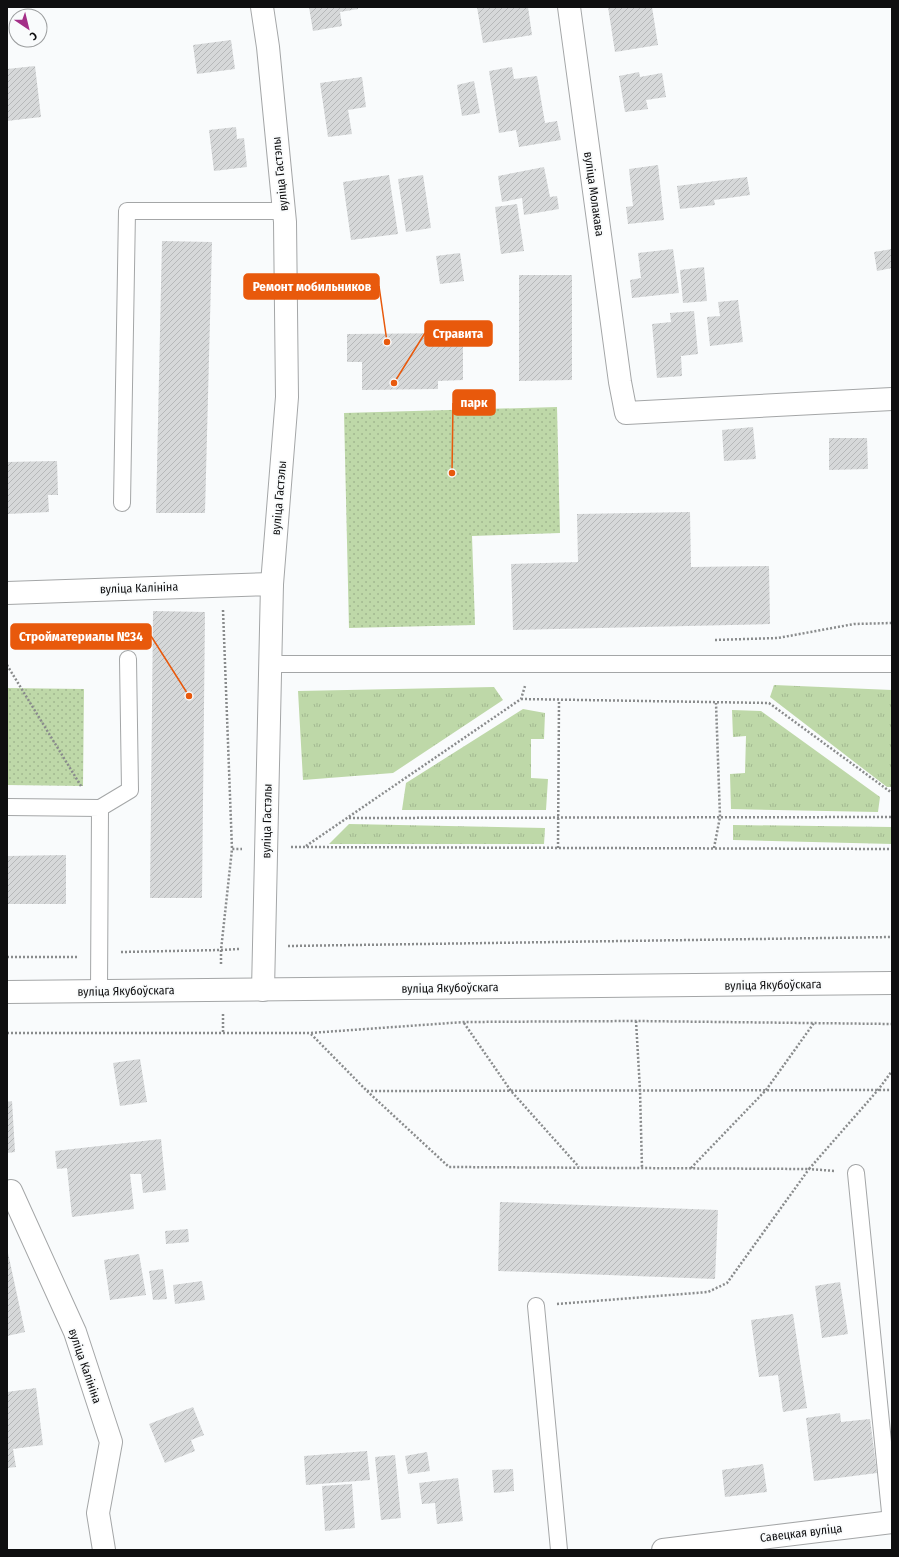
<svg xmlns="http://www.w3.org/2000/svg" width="899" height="1557" viewBox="0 0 899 1557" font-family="'Fira Sans Condensed',sans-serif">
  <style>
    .grass { fill: url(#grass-tufts) }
    .park { fill: url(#park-dots) }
    .building { fill: url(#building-hatch) }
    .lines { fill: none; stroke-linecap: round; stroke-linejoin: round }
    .lane-casing { stroke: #a4a6a7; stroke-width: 18 }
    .street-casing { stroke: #a4a6a7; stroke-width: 24 }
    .secondary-casing { stroke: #a4a6a7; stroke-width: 24 }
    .primary-casing { stroke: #a4a6a7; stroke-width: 24 }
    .path { stroke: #898b8c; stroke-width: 2.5; stroke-dasharray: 2 2; stroke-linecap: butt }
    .lane { stroke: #fff; stroke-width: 16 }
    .street { stroke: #fff; stroke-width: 22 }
    .secondary { stroke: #fff; stroke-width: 22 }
    .primary { stroke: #fff; stroke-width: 22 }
    .labels { text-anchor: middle; stroke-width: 3.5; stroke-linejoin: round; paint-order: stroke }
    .street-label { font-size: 12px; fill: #0f0f10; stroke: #f9fbfc }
    .leader { fill: none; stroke: #e8590c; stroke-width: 1.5 }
    .callout-dot { fill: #e8590c; stroke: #f9fbfc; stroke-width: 1.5 }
    .callout { fill: #e8590c; stroke: #e8590c; stroke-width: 1.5 }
    .callout-label { font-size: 13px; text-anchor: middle; font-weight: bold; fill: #fff }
  </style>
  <defs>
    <pattern id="grass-tufts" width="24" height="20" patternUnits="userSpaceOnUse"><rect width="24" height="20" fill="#bed8a8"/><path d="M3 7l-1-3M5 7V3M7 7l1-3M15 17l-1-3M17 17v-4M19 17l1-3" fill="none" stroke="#a2b890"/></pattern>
    <pattern id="park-dots" width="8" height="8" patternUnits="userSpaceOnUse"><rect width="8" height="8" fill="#bed8a8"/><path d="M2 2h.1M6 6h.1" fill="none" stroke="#a2b890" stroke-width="1.8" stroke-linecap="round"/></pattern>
    <pattern id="building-hatch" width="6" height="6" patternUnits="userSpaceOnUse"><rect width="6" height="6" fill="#d6d8d9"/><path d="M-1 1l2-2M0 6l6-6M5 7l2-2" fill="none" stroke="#b6b8b9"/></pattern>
  </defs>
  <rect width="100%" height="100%" fill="#f9fbfc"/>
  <path class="grass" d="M774 685 892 690V787H887L770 697Z
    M494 687 503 700 393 773 303 780 298 691Z
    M523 709 545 713 544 739H531V778L548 779 546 810H402L406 783Z
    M732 710 761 711 880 797 878 812 731 809 730 774 745 773 746 736 733 737Z
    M349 824 545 828 544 844H329Z
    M733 825 892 827V844L733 840Z"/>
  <path class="park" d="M557 407 560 533 472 536 475 625 349 628 344 413Z
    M7 688 84 689 83 786 7 785Z"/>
  <path class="building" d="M309 7H358V9L340 12 342 26 313 31Z
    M477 7H528L532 35 483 43Z
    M608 7H652L658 45 615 52Z
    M231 40 235 69 197 74 193 45Z
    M35 66 41 117 7 121V69Z
    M512 67 514 79 537 76 545 123 557 121 561 140 519 147 516 130 499 133 489 71Z
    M639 72 640 77 662 73 666 97 646 100 648 109 625 112 619 76Z
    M362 77 366 107 348 110 352 134 328 137 320 83Z
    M474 81 480 113 462 116 457 85Z
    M236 127 237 139 244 138 247 167 214 171 209 130Z
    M658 165 664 220 628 224 626 207 633 206 629 169Z
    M544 167 550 197 557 196 559 209 524 215 522 198 502 202 498 176Z
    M389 175 398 234 351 240 343 182Z
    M423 175 431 228 406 232 398 179Z
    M747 177 750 195 714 200 715 205 680 209 677 186Z
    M517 204 524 251 501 254 495 207Z
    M162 241 212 242 205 513H156Z
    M673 249 679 293 632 298 630 280 641 278 638 253Z
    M892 249V268L877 271 874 252Z
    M460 253 464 281 440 284 436 256Z
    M704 267 707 301 683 303 680 270Z
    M519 275H572V380L519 381Z
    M738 300 743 342 710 346 707 317 720 316 718 302Z
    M694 311 698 354 681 356 682 376 657 378 652 324 671 322 670 313Z
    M463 333V380L438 381V389L362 390V362H347V334Z
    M753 427 756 459 724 461 722 430Z
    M829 438H867L868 469 829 470Z
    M57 461 58 495H48L49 512 7 514V462Z
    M690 512 691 567 769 566 770 624 513 630 511 564 578 562 577 514Z
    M153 611 205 612 202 898H150Z
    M66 855V904H7V856Z
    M140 1059 147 1102 120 1106 113 1063Z
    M12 1101 15 1152 7 1153V1102Z
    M161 1139 166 1190 143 1193 141 1174H130L134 1209 72 1217 67 1168 57 1169 55 1151Z
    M500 1202 718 1210 715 1279 498 1271Z
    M188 1229 189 1242 166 1244 165 1231Z
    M8 1253 25 1332 7 1336V1254Z
    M139 1254 146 1295 110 1300 104 1260Z
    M163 1269 167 1299 153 1300 149 1271Z
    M202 1281 205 1300 175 1304 173 1285Z
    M840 1282 848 1334 822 1338 815 1286Z
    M793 1314 807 1408 783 1412 778 1375 759 1377 751 1320Z
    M36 1388 43 1445 13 1449 16 1467 7 1468V1392Z
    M193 1407 204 1435 191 1440 195 1451 165 1463 149 1424Z
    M840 1413 841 1422 870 1419 877 1473 814 1481 806 1418Z
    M367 1451 370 1480 306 1485 304 1456Z
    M427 1452 430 1471 408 1474 405 1456Z
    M395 1455 401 1518 381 1520 375 1457Z
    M763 1464 767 1492 725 1497 722 1470Z
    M513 1469 514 1491 494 1493 492 1470Z
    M458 1478 463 1521 437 1524 435 1503 422 1504 419 1483Z
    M352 1484 355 1528 325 1531 322 1486Z"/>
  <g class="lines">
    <defs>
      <path id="lane" d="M122 503 127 211H284
        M270 664H892
        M7 807 100 808 99 991
        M100 808 130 790 128 659
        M856 1173 891 1522
        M536 1306 559 1550"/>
      <path id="street" d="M262 7 268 47 285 222 287 397 272 584
        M569 7 620 382 626 413 892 399
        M11 1191 75 1332 111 1442 98 1513 104 1550"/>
      <path id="secondary" d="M7 593 272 584 263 990
        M663 1550 892 1522"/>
      <path id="primary" d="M7 992 892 983"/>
    </defs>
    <use href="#lane" class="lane-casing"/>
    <use href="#street" class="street-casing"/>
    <use href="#secondary" class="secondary-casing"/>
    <use href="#primary" class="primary-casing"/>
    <path class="path" d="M223 610 232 849
      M715 640 778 638 854 624 892 623
      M7 665 81 786
      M521 699 769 703 892 793
      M349 818 892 817
      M306 846 521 699 525 686
      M291 847 892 849
      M558 848 559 700
      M714 848 720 817 716 703
      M288 946 892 937
      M239 949 221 950 232 849H242
      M121 952 221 950V965
      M7 957H78
      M223 1014V1033
      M636 1021 640 1090 642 1168
      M464 1023 511 1091 579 1167
      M7 1033H310L464 1022 636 1021 892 1024
      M311 1034 367 1091 892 1090
      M367 1091 449 1167 809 1169 878 1090 892 1071
      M691 1168 766 1090 814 1023
      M557 1304 708 1292 727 1283 809 1169 835 1171"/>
    <use href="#lane" class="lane"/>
    <use href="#street" class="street"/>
    <use href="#secondary" class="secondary"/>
    <use href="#primary" class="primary"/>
  </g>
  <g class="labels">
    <g class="street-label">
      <text transform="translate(280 174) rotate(-96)" y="4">вуліца Гастэлы</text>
      <text transform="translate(594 194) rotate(82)" y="4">вуліца Молакава</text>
      <text transform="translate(279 498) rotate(-85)" y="4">вуліца Гастэлы</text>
      <text transform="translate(139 588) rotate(-2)" y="4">вуліца Калініна</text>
      <text transform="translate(267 821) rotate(-89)" y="4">вуліца Гастэлы</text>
      <text transform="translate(773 985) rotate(-1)" y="4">вуліца Якубоўскага</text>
      <text transform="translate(450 988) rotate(-1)" y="4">вуліца Якубоўскага</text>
      <text transform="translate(126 991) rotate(-1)" y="4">вуліца Якубоўскага</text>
      <text transform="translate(85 1366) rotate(71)" y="4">вуліца Калініна</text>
      <text transform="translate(801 1533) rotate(-7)" y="4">Савецкая вуліца</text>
    </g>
  </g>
  <path class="leader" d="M387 342L379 286M394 383L425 333M452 473L453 403M189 696L151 636"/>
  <g class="callout-dot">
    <circle cx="387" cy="342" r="4"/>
    <circle cx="394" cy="383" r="4"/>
    <circle cx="452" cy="473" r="4"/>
    <circle cx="189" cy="696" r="4"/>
  </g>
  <g class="callout">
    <rect x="244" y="274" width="135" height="25" rx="4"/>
    <rect x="425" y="321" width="67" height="25" rx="4"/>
    <rect x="453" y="390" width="42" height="25" rx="4"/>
    <rect x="11" y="624" width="140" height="25" rx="4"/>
  </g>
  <g class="callout-label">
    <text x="312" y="291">Ремонт мобильников</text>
    <text x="458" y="338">Стравита</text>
    <text x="474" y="407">парк</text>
    <text x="81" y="641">Стройматериалы №34</text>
  </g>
  <rect width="899" height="1557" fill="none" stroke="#0f0f10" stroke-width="16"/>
  <g transform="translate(28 28) rotate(145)"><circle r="19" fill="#f9fbfc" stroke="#9b9d9e"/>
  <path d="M0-3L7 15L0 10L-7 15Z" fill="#a42f88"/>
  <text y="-6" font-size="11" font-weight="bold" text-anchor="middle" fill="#0f0f10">С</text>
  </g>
</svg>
